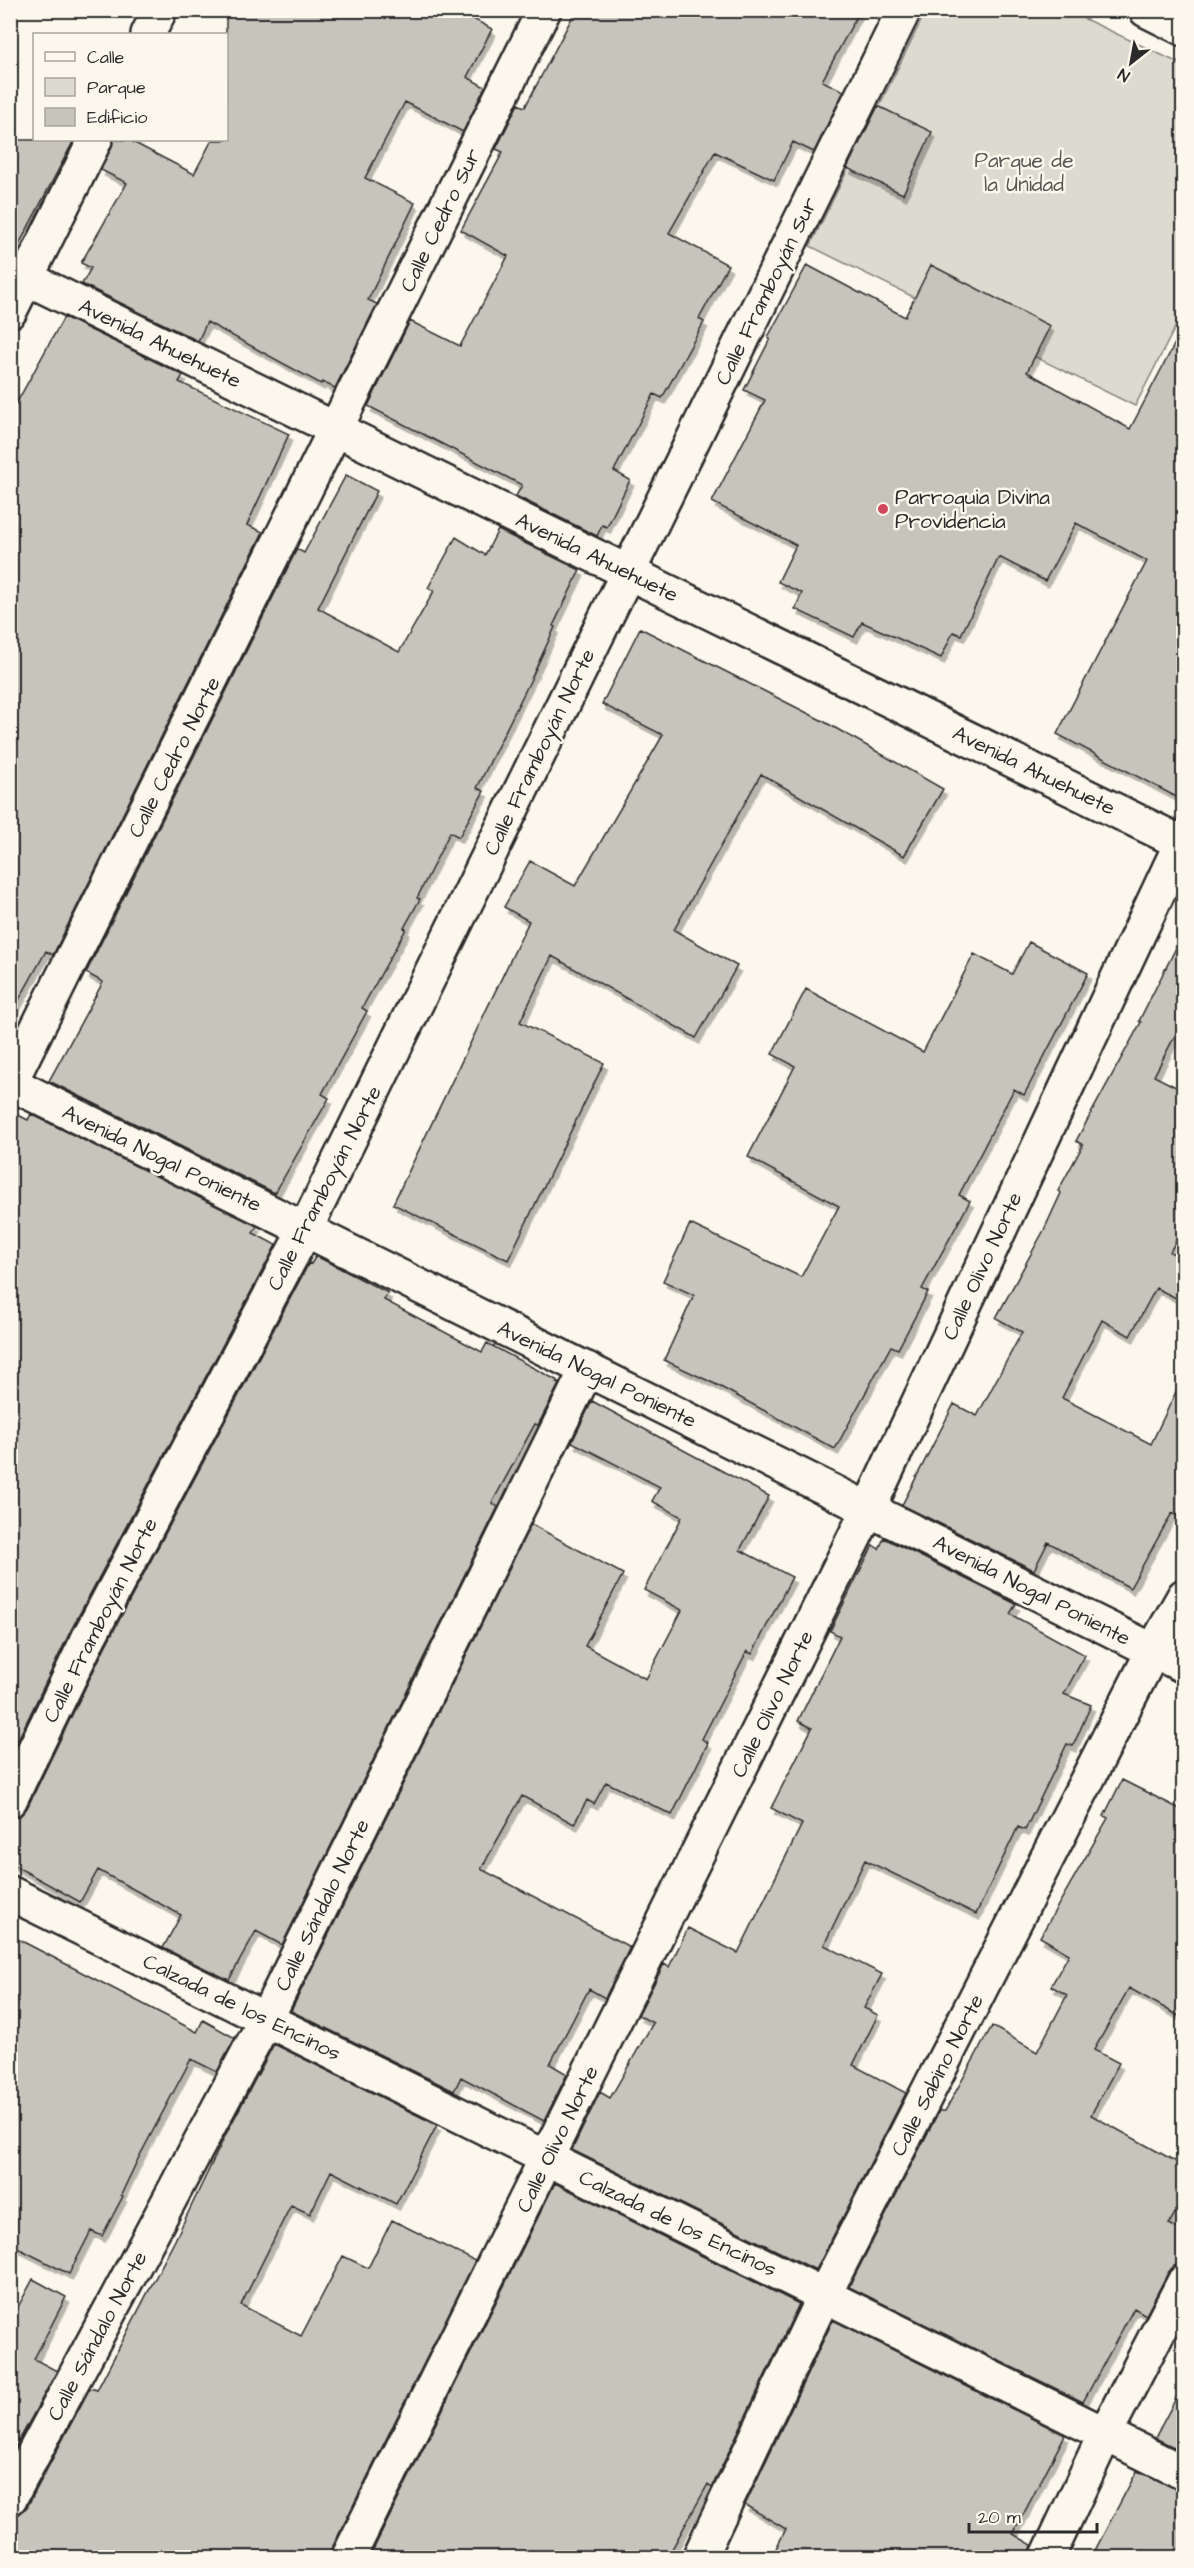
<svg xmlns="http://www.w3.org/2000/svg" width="1194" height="2568" viewBox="0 0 1194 2568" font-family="'Architects Daughter',sans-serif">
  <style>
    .green { fill: #dddad0; stroke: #84827e; stroke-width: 1.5 }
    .building { fill: #c7c4bc; stroke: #2b2b2b; stroke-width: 1.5; filter: url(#shadow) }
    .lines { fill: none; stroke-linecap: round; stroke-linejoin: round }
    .street-casing { stroke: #2b2b2b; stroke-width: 38 }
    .secondary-casing { stroke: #2b2b2b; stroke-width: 38 }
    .street { stroke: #fbf7ec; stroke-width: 33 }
    .secondary { stroke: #fbf7ec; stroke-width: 33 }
    .poi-dot { fill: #d1495b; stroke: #fbf7ec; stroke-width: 2 }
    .labels { text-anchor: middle; stroke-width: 5; stroke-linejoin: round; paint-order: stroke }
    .park-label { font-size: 21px; fill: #585754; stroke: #fbf7ec }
    .street-label { font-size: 21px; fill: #2b2b2b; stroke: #fbf7ec }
    .poi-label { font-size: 21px; fill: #2b2b2b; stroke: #fbf7ec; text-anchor: start }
  </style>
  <defs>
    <filter id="shadow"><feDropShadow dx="3.5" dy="6" stdDeviation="0" flood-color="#0004"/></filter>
  </defs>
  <rect width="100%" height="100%" fill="#fbf7ec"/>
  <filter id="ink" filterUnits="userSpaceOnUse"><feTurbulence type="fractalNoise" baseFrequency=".0167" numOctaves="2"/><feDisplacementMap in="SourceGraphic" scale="12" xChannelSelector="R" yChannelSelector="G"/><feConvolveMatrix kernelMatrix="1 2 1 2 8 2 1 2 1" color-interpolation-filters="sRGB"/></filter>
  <g filter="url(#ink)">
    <path class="green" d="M926 11H1068L1183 65V312L1135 406 810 246Z"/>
    <path class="building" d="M226 10H457L492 29 467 77 485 87 463 132 405 102 365 178 415 203 368 300 377 304 335 388 322 382 321 384 207 322 198 341 82 284 91 268 81 263 127 183 101 170 114 140H129L194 174 212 140H226Z
      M576 10H860L822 81 844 91 814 152 793 142 774 180 715 152 669 233 728 265 699 319 704 322 662 398 654 394 614 471 630 480 607 527 602 525 597 536 516 496 522 485 368 406 410 321 460 346 508 256 461 230 503 152 496 149 518 104 525 107Z
      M878 106 932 132 903 194 847 168Z
      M10 140H74L15 252H10Z
      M807 265 905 317 931 265 1050 326 1027 372 1130 429 1184 326V801L1057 734 1147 561 1076 523 1045 581 999 557 961 635 953 632 941 658 862 622 854 637 795 609 802 593 778 582 796 545 712 502 765 400 744 390 770 339 768 337Z
      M64 317 183 375 179 382 289 434 247 525 263 532 53 955 46 951 10 1016V415Z
      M346 475 377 491 318 608 399 652 434 591 428 588 456 537 485 555 498 530 580 570 553 626 555 627 530 681 477 788 484 791 459 837 450 832 417 898 420 899 404 928 406 929 362 1008 367 1011 322 1094 329 1098 275 1193 49 1081 103 982 86 973 297 549 304 553Z
      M640 628 823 721 943 789 904 856 761 774 674 930 737 966 696 1038 552 956 520 1022 604 1063 508 1260 393 1204 529 921 504 907 530 861 575 886 663 735 602 704Z
      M1184 932V1018L1154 1076 1184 1091V1226L1170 1252 1184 1259V1302L1156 1288 1130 1336 1102 1320 1062 1398 1151 1444 1184 1375V1519L1172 1513 1130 1588 1048 1542 1034 1570 902 1505 954 1404 977 1416 1022 1332 996 1318 1044 1230 1061 1193 1058 1191 1083 1145 1076 1141 1141 1022 1139 1021Z
      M1029 942 1088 973 1024 1095 1014 1089 959 1195 970 1201 922 1289 928 1292 898 1349 891 1346 835 1449 715 1384 664 1360 694 1295 663 1281 690 1224 801 1277 839 1206 748 1157 795 1066 772 1054 806 989 923 1052 974 954 1012 974Z
      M10 1111 28 1120 31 1114 257 1226 253 1233 276 1245 72 1628 10 1756Z
      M316 1256 388 1293 384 1300 482 1352 487 1343 558 1381 556 1383 559 1384 538 1425 535 1424 492 1503 498 1507 282 1945 256 1931 229 1980 163 1948 181 1915 98 1870 80 1902 10 1863V1819L20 1816 27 1808 106 1645 309 1263 311 1264Z
      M592 1401 769 1496 740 1550 792 1577 752 1654 747 1651 702 1739 708 1743 672 1815 606 1782 594 1804 587 1800 574 1824 522 1796 481 1869 630 1947 605 1998 589 1989 550 2064 567 2074 544 2121 461 2077 454 2091 291 2011 531 1524 623 1574 585 1646 646 1679 682 1610 644 1590 682 1517 652 1501 660 1487 572 1442Z
      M884 1538 1016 1604 1010 1614 1085 1655 1064 1694 1091 1705 1073 1746 1067 1744 1025 1830 1018 1827 976 1914 865 1860 824 1945 882 1974 864 2008 878 2015 853 2065 906 2093 816 2270 572 2150 600 2092 610 2098 653 2023 638 2015 664 1964 669 1967 688 1928 738 1953 802 1824 771 1808 812 1728 798 1721 840 1636 830 1631 873 1545 879 1549Z
      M1122 1780 1184 1811V2019L1129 1988 1094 2050 1119 2063 1091 2115 1184 2166V2197L1169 2224 1184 2232V2263L1174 2266 1168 2273 1146 2315 1134 2308 1083 2402 849 2287 939 2111H945L992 2026 1037 2052 1067 1995 1051 1986 1069 1954 1040 1937 1108 1818 1104 1816Z
      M10 1935 197 2032 203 2020 235 2038 217 2072 191 2059 138 2159 121 2195 123 2196 102 2236 91 2231 69 2274 10 2244Z
      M274 2044 437 2125 396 2204 331 2171 310 2214 291 2205 241 2305 301 2336 343 2256 368 2268 392 2220 475 2261 331 2550 330 2558H10V2517L19 2514 27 2507 90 2388 97 2390 175 2240 226 2134Z
      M555 2183 799 2304 712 2487 708 2484 667 2558H369Z
      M33 2279 66 2297 34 2359 57 2371 10 2457V2322Z
      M833 2320 1065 2435 1013 2534 1032 2545 1029 2558H771L786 2529 745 2505Z
      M1184 2383V2452L1155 2438Z
      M1137 2471 1184 2491V2558H1091Z"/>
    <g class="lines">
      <defs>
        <path id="street" d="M1146 10 1184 29
          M148 34 160 10
          M10 270 1184 844
          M10 311 95 140
          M10 1083 544 10
          M10 1800 89 1637 305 1230 904 10
          M10 1893 1184 2473
          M10 2498 266 2019 587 1369
          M348 2558 869 1508 1184 837
          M699 2558 824 2295 1153 1651 1184 1596
          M1047 2558 1105 2434 1184 2282"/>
        <path id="secondary" d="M10 1083 1184 1666"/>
      </defs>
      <use href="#street" class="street-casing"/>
      <use href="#secondary" class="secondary-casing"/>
      <use href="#street" class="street"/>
      <use href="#secondary" class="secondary"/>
    </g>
  </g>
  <circle class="poi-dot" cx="883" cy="509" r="6"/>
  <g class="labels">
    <g class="park-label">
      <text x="1024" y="167">Parque de<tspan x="1024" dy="24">la Unidad</tspan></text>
    </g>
    <g class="street-label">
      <text transform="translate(440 220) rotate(-64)" y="7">Calle Cedro Sur</text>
      <text transform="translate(766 291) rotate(-64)" y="7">Calle Framboyán Sur</text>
      <text transform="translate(160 343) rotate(26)" y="7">Avenida Ahuehuete</text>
      <text transform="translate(597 557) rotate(26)" y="7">Avenida Ahuehuete</text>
      <text transform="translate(539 752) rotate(-64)" y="7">Calle Framboyán Norte</text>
      <text transform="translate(174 757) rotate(-63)" y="7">Calle Cedro Norte</text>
      <text transform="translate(1034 770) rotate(26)" y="7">Avenida Ahuehuete</text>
      <text transform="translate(162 1158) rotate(26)" y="7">Avenida Nogal Poniente</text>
      <text transform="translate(324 1188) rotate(-63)" y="7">Calle Framboyán Norte</text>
      <text transform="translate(982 1266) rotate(-65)" y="7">Calle Olivo Norte</text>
      <text transform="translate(597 1374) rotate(26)" y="7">Avenida Nogal Poniente</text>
      <text transform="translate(1032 1590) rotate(27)" y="7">Avenida Nogal Poniente</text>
      <text transform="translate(100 1620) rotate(-63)" y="7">Calle Framboyán Norte</text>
      <text transform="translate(772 1704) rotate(-64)" y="7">Calle Olivo Norte</text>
      <text transform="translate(322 1905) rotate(-64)" y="7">Calle Sándalo Norte</text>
      <text transform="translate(242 2007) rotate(26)" y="7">Calzada de los Encinos</text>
      <text transform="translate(937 2075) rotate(-63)" y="7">Calle Sabino Norte</text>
      <text transform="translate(557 2139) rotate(-64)" y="7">Calle Olivo Norte</text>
      <text transform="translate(678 2223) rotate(26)" y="7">Calzada de los Encinos</text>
      <text transform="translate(97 2336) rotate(-62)" y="7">Calle Sándalo Norte</text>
    </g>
    <g class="poi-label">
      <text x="895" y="504">Parroquia Divina<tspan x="895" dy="24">Providencia</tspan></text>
    </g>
  </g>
  <rect width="1194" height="2568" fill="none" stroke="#fbf7ec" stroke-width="36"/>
  <rect x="18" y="18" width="1158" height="2532" fill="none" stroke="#2b2b2b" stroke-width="2" filter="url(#ink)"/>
  <rect x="33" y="33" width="195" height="108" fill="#fbf7ec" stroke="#a8a59f" stroke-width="1.5"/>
  <rect x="45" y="52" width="30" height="9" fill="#fbf7ec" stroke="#a8a59f" stroke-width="1.5"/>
  <text x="87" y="63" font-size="18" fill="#2b2b2b">Calle</text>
  <rect x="45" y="78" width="30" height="18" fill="#dddad0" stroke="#a8a59f" stroke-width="1.5"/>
  <text x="87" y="93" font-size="18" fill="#2b2b2b">Parque</text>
  <rect x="45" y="108" width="30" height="18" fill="#c7c4bc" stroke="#a8a59f" stroke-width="1.5"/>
  <text x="87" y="123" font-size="18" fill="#2b2b2b">Edificio</text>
  <g transform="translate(1131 63) rotate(211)" stroke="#fbf7ec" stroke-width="4.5" paint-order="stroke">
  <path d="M0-4.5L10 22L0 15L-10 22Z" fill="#2b2b2b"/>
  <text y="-9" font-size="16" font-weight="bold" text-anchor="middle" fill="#2b2b2b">N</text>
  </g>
  <path d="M969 2523v9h128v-9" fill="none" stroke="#2b2b2b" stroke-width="3"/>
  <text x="978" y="2523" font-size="18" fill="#2b2b2b" stroke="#fbf7ec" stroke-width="4.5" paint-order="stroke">20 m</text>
</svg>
